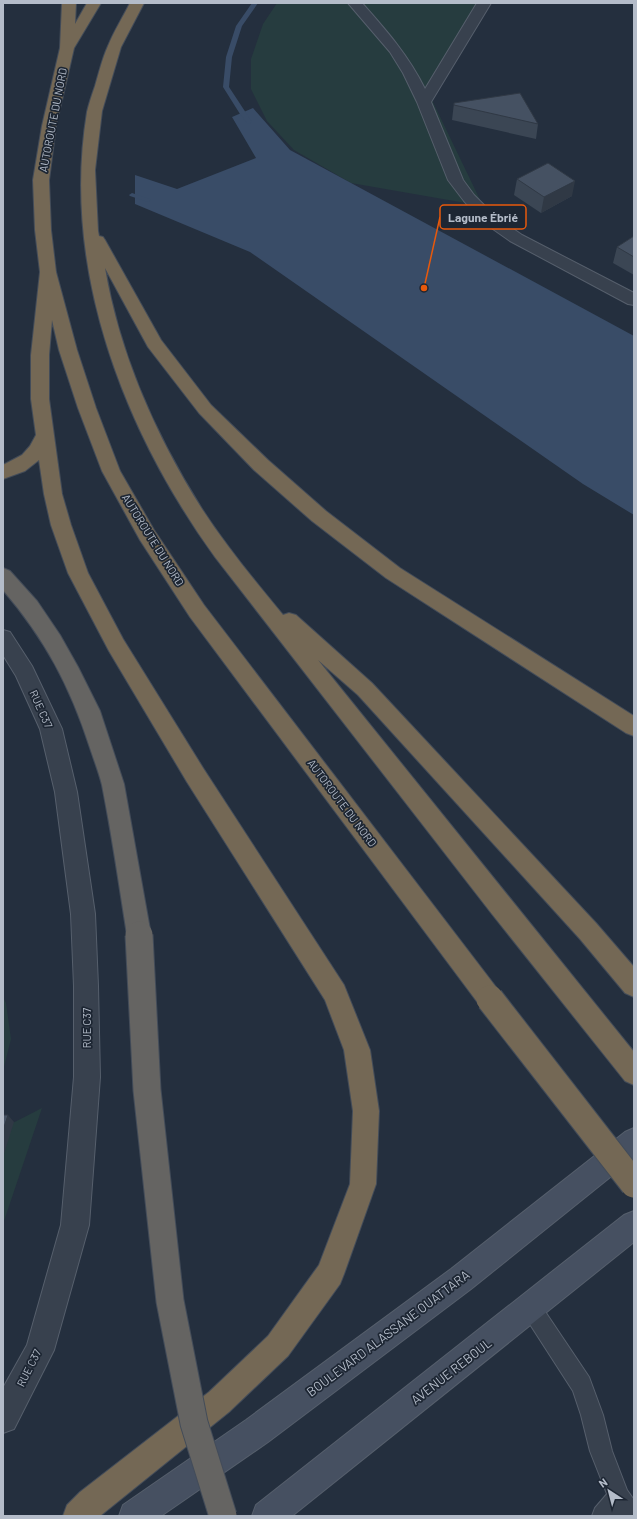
<svg xmlns="http://www.w3.org/2000/svg" width="637" height="1519" viewBox="0 0 637 1519" font-family="Barlow,sans-serif">
  <style>
    .green { fill: #263c3f }
    .water { fill: #394c67 }
    .lines { fill: none; stroke-linecap: round; stroke-linejoin: round }
    .stream { fill: #394c67; fill-rule: evenodd }
    .service-casing { stroke: #565f6c; stroke-width: 2 }
    .minor-casing { stroke: #565f6c; stroke-width: 2 }
    .tertiary-casing { stroke: #565f6c; stroke-width: 2 }
    .secondary-casing { stroke: #565f6c; stroke-width: 2 }
    .trunk-casing { stroke: #434c59; stroke-width: 2 }
    .motorway-casing { stroke: #434c59; stroke-width: 2 }
    .service { fill: #38414e; fill-rule: evenodd }
    .minor { fill: #38414e; fill-rule: evenodd }
    .tertiary { fill: #38414e; fill-rule: evenodd }
    .secondary { fill: #465061; fill-rule: evenodd }
    .trunk { fill: #656462; fill-rule: evenodd }
    .motorway { fill: #746855; fill-rule: evenodd }
    .trunk-bridge-casing { stroke: #434c59; stroke-width: 29; stroke-linecap: butt }
    .motorway-bridge-casing { stroke: #434c59; stroke-width: 29; stroke-linecap: butt }
    .trunk-bridge { stroke: #656462; stroke-width: 27 }
    .motorway-bridge { stroke: #746855; stroke-width: 27 }
    .wall { fill: #3b4654 }
    .shaded-wall { fill: #303945 }
    .building { fill: #455162; stroke: #303945 }
    .labels { text-anchor: middle; stroke-width: 3.5; stroke-linejoin: round; paint-order: stroke }
    .street-label { font-size: 11px; fill: #b4bcc9; stroke: #1d2633 }
    .near-street-label { font-size: 13px; fill: #b4bcc9; stroke: #1d2633 }
    .leader { fill: none; stroke: #e8590c; stroke-width: 1.5 }
    .callout-dot { fill: #e8590c; stroke: #1d2633; stroke-width: 1.5 }
    .callout { fill: #1d2633; stroke: #e8590c; stroke-width: 1.5 }
    .callout-label { font-size: 12px; text-anchor: middle; font-weight: bold; fill: #b4bcc9 }
  </style>
  <rect width="100%" height="100%" fill="#242f3e"/>
  <path class="green" d="M277 3H476L430 96 483 206 351 183 294 150 267 121 251 89V59L263 24Z
    M3 997 6 1003 11 1039 3 1071Z
    M42 1108 3 1224V1128Z"/>
  <path class="water" d="M253 108 290 150 634 336V515L583 484 250 252 135 204V175L177 189 256 158 232 117Z"/>
  <g class="lines">
    <path class="stream" d="M252 3H258L242 26 232 57 229 87 252 122 249 124 247 123 240 114 223 87 226 57 236 26Z
      M132 193 150 199 151 200 148 202 130 196 129 195Z"/>
    <defs>
      <path id="service" d="M531 1298 538 1301 589 1377 603 1415 612 1451 627 1490 634 1500V1516H592L595 1508 607 1494 590 1451 581 1415 573 1391 524 1315 521 1308 524 1301Z"/>
      <path id="minor" d="M348 3H362C386 30 409 56 425 89L477 3H491L431 102 463 180 474 195 495 216 522 235 634 293V305L628 304 510 241 483 222 464 201 448 180 417 102 403 73 390 52Z"/>
      <path id="tertiary" d="M3 630 10 632 32 666 62 729 77 792 95 914 98 986 100 1077 89 1225 54 1350 14 1429 3 1433V1388L27 1345 61 1225 74 1077V986L71 914 55 792 40 729 16 676 3 655Z"/>
      <path id="secondary" d="M634 1128V1158L471 1289 268 1442 161 1516H119L123 1505 246 1420 451 1269 625 1132Z
        M634 1211V1242L292 1516H252L256 1505 624 1215Z"/>
      <path id="trunk" d="M3 568 10 571 37 601 60 635 78 667 100 711 124 784 151 935 148 943 139 946 130 943 127 935C119 885 112 835 102 785 99 773 94 760 90 748 70 686 45 639 3 590Z"/>
      <path id="motorway" d="M62 3H76L75 24 87 3H101L74 48 56 126 49 180 51 230 56 272 77 350 96 408 120 471 154 530 204 605 499 991 502 999 499 1007 490 1011 481 1007 190 617 140 540 102 471 78 408 59 350 52 320 49 355V399L62 494 71 525 88 573 123 639 203 768 344 985 370 1050 379 1111 376 1184 344 1274 340 1284 288 1356 229 1412 100 1516H63L67 1505 80 1492 209 1392 268 1336 319 1265 350 1184 353 1111 344 1050 325 1000 187 782 109 651 68 573 51 525 44 494 39 460 25 471 3 479V465L22 455 30 446 36 435 31 399V355L40 272 35 230 33 180 42 126 60 48Z
        M130 3H144L121 47 102 111 95 170 98 231 99 236 103 237 105 240 161 340 211 405 268 460 326 511 400 568 634 716V736L626 733 386 578 312 521 254 470 199 413 148 347 105 268C119 353 156 436 202 509 226 546 255 581 283 615L289 613 296 615 372 683 596 923 634 967V997L625 993 580 939 358 695 318 660 634 1052V1085L625 1081 492 914 215 557C124 431 61 269 87 112 89 103 92 95 95 86 99 73 102 59 108 46 114 31 123 17 130 3Z"/>
    </defs>
    <use href="#service" class="service-casing"/>
    <use href="#minor" class="minor-casing"/>
    <use href="#tertiary" class="tertiary-casing"/>
    <use href="#secondary" class="secondary-casing"/>
    <use href="#trunk" class="trunk-casing"/>
    <use href="#motorway" class="motorway-casing"/>
    <use href="#service" class="service"/>
    <use href="#minor" class="minor"/>
    <use href="#tertiary" class="tertiary"/>
    <use href="#secondary" class="secondary"/>
    <use href="#trunk" class="trunk"/>
    <use href="#motorway" class="motorway"/>
    <defs>
      <path id="trunk-bridge" d="M139 935 147 1090 170 1301 194 1423 223 1516"/>
      <path id="motorway-bridge" d="M490 999 634 1184"/>
    </defs>
    <use href="#trunk-bridge" class="trunk-bridge-casing"/>
    <use href="#motorway-bridge" class="motorway-bridge-casing"/>
    <use href="#trunk-bridge" class="trunk-bridge"/>
    <use href="#motorway-bridge" class="motorway-bridge"/>
  </g>
  <path class="wall" d="M454 103 538 124 536 139 452 120Z
    M517 179 572 196 541 213 514 195Z
    M634 236V275L613 263 617 247Z"/>
  <path class="shaded-wall" d="M575 181 572 196 541 213 544 197Z
    M8 1115 14 1122 3 1157V1130Z"/>
  <path class="building" d="M520 93 538 124 454 105V103Z
    M548 163 575 181 544 197 517 179Z
    M634 236V257L617 247Z
    M3 1115H8L3 1130Z"/>
  <g class="labels">
    <g class="street-label">
      <text transform="translate(53 120) rotate(-79)" y="4">AUTOROUTE DU NORD</text>
      <text transform="translate(153 540) rotate(58)" y="4">AUTOROUTE DU NORD</text>
      <text transform="translate(41 709) rotate(66)" y="4">RUE C37</text>
      <text transform="translate(342 803) rotate(53)" y="4">AUTOROUTE DU NORD</text>
      <text transform="translate(87 1028) rotate(-90)" y="4">RUE C37</text>
      <text transform="translate(29 1368) rotate(-63)" y="4">RUE C37</text>
    </g>
    <g class="near-street-label">
      <text transform="translate(388 1333) rotate(-37)" y="5">BOULEVARD ALASSANE OUATTARA</text>
      <text transform="translate(451 1371) rotate(-38)" y="5">AVENUE REBOUL</text>
    </g>
  </g>
  <path class="leader" d="M424 288L440 217"/>
  <circle class="callout-dot" cx="424" cy="288" r="4"/>
  <rect class="callout" x="440" y="205" width="86" height="24" rx="4"/>
  <g class="callout-label">
    <text x="483" y="222">Lagune Ébrié</text>
  </g>
  <rect width="637" height="1519" fill="none" stroke="#b4bcc9" stroke-width="8"/>
  <g transform="translate(609 1491) rotate(324)" stroke="#1d2633" stroke-width="3" paint-order="stroke">
  <path d="M0-3L7 15L0 10L-7 15Z" fill="#b4bcc9"/>
  <text y="-6" font-size="11" font-weight="bold" text-anchor="middle" fill="#b4bcc9">N</text>
  </g>
</svg>
